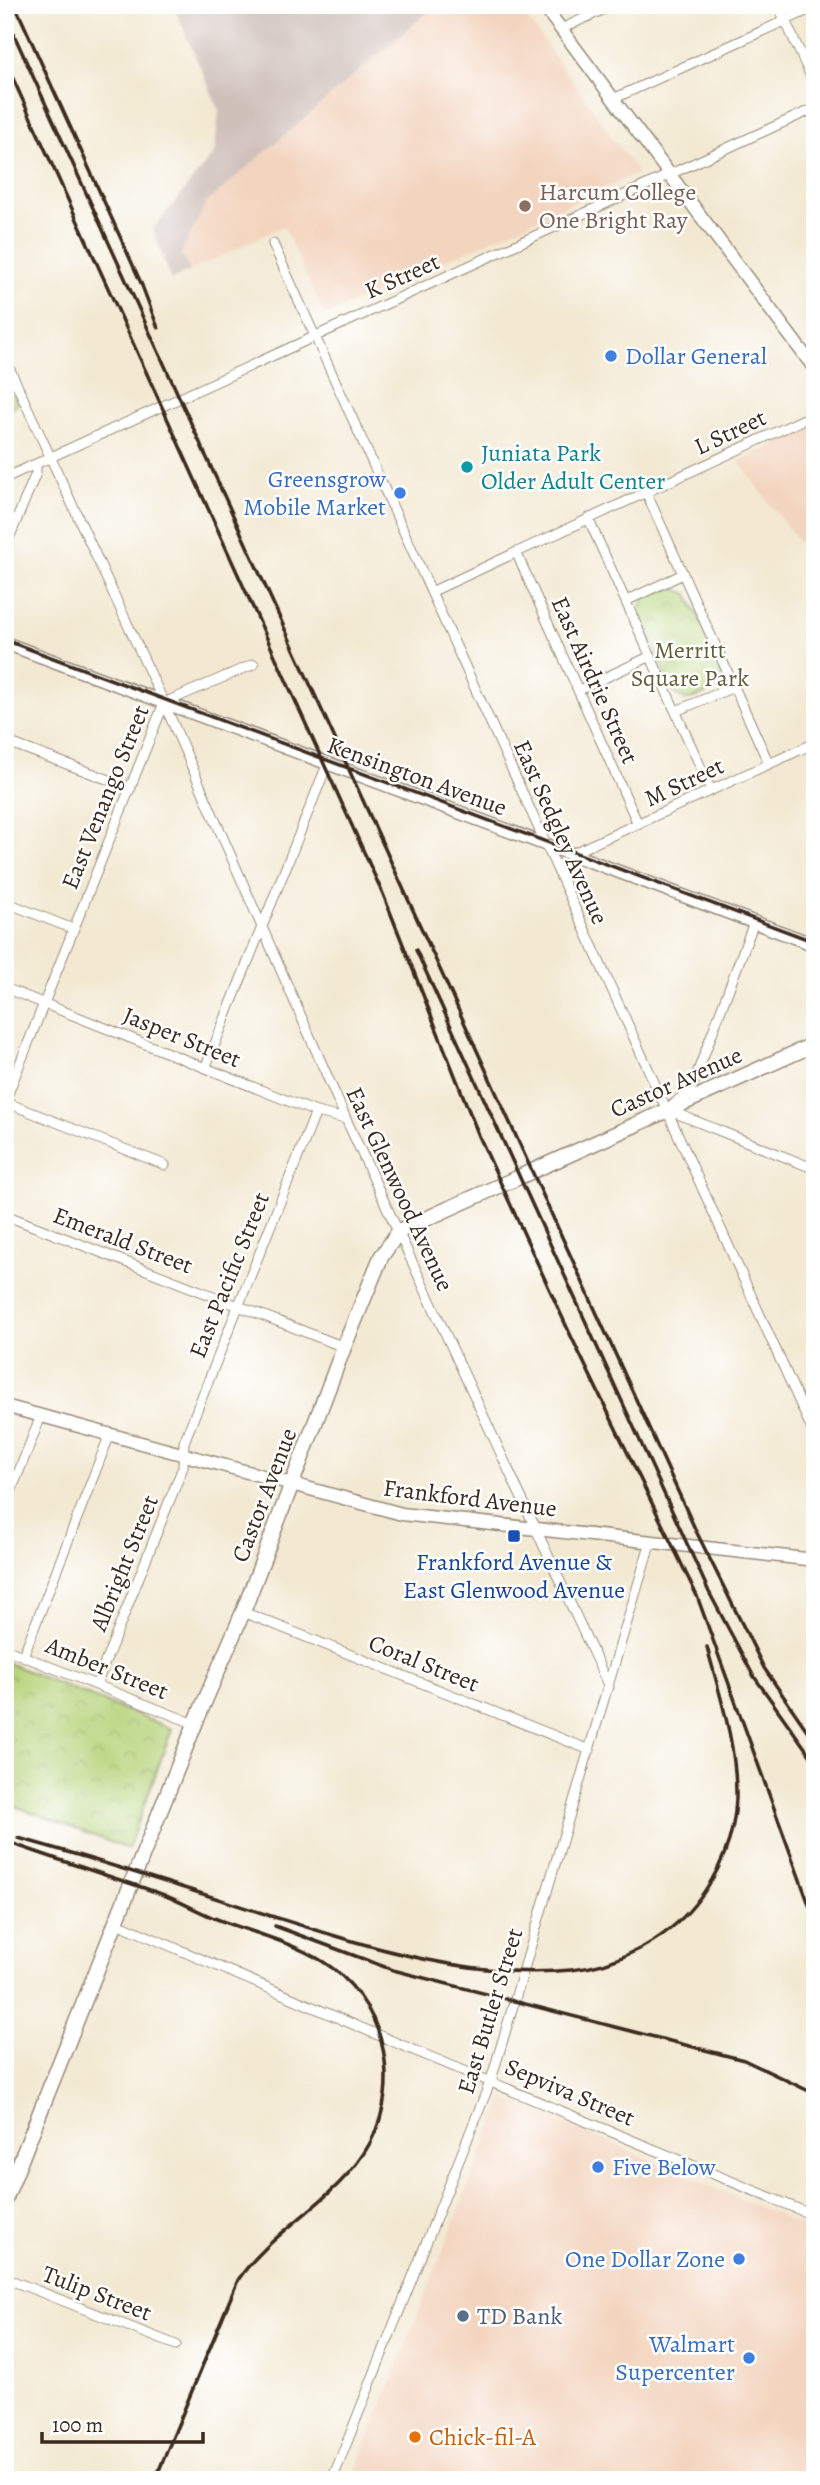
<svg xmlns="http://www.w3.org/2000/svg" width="820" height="2485" viewBox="0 0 820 2485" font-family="Alegreya,serif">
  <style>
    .built { fill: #f3d4be }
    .industrial { fill: #cfc0ba }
    .park { fill: url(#park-crowns); stroke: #787e4c; stroke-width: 2 }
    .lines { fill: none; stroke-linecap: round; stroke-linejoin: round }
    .street-casing { stroke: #978a78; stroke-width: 11 }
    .secondary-casing { stroke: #978a78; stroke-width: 15 }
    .primary-casing { stroke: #978a78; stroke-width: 17 }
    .street { stroke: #fff; stroke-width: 9 }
    .secondary { stroke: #fff; stroke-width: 12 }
    .primary { stroke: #fff; stroke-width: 14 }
    .rail { stroke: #3b2a1e; stroke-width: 3.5 }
    .education-dot { fill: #8d6e63; stroke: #fff; stroke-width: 2.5 }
    .shop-dot { fill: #3f7fe0; stroke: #fff; stroke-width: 2.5 }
    .culture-dot { fill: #0f9aa8; stroke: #fff; stroke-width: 2.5 }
    .transit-dot { fill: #1a4fb4; stroke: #fff; stroke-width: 2.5 }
    .service-dot { fill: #5c6f8a; stroke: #fff; stroke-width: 2.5 }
    .food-dot { fill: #e8710a; stroke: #fff; stroke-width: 2.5 }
    .labels { text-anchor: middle; stroke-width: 5; stroke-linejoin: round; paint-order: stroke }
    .education-label { font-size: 24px; fill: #785e54; stroke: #fff; text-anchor: start }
    .street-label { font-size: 24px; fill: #3b2a1e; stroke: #fff }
    .shop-label { font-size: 24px; fill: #366cbe; stroke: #fff; text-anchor: end }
    .culture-label { font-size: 24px; fill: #0d838f; stroke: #fff; text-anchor: start }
    .park-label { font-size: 24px; fill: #605d39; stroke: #fff }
    .transit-label { font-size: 24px; fill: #164399; stroke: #fff }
    .service-label { font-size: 24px; fill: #4e5e75; stroke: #fff; text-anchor: start }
    .food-label { font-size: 24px; fill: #c56008; stroke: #fff; text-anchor: start }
  </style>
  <defs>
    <pattern id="park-crowns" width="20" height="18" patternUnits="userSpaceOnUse" patternTransform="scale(1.75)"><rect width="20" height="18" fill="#b6d379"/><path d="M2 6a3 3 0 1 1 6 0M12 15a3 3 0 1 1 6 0" fill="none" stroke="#9db568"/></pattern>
  </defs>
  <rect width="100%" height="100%" fill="#fff"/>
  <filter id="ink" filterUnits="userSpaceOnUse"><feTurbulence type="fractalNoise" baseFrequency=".0143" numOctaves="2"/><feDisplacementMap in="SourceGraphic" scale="14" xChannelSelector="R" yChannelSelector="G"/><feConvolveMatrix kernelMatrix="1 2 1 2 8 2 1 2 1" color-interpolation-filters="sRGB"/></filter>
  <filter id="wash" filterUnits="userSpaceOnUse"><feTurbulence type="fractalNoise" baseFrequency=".00686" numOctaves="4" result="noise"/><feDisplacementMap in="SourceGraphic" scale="28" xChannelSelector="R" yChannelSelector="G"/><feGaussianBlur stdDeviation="1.57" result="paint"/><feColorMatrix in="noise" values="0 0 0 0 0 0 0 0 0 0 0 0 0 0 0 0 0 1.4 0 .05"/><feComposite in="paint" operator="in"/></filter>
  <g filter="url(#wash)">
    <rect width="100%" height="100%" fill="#f3e9d3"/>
    <path class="built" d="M436 5H518L638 173 325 316 283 226 190 271 181 253 207 202Z
      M815 425V564L738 461Z
      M504 2097 815 2231V2480H352Z"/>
    <path class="industrial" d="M173 5H436L207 202 181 253 190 271 171 280 153 229 215 152 219 110Z"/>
    <path class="park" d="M5 376 18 404 5 410Z
      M670 587 688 594 722 669C722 689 703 697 685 700L673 692 639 610 645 597Z
      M5 1662 172 1729 128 1849 5 1802Z"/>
  </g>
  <g filter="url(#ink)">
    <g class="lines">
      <defs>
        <path id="street" d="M778 5 815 85
          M561 29 613 5
          M613 99 815 7
          M273 244 815 1436
          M5 359 164 703 346 1119 609 1687
          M5 478 815 108
          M646 492 769 764
          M588 518 711 790
          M5 548 36 473V464
          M516 552 638 824
          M433 591 815 414
          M626 601 683 574
          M579 690 651 656
          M164 703 254 664
          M676 711 734 687
          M5 741 131 788
          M571 854 815 743
          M5 902 73 929
          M5 988 316 1112 346 1119
          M206 1066 327 765
          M5 1101 164 703
          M5 1102 165 1165
          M674 1104 692 1087 754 922
          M668 1110 815 1169
          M5 1215 344 1347
          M5 1506 41 1416
          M243 1612 590 1750
          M5 1649 195 1724
          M23 1656 110 1434
          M96 1685 183 1467 184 1442 316 1112
          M117 1923 399 2044 815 2216
          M5 2278 176 2345
          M332 2480 491 2080 651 1541"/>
        <path id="secondary" d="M543 5 815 369
          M5 643 815 945
          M5 1406 402 1514 815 1560"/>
        <path id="primary" d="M5 2200 195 1724 243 1612 344 1347 381 1257 399 1231 815 1044"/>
      </defs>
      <use href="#street" class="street-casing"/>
      <use href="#secondary" class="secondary-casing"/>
      <use href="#primary" class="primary-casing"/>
      <use href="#street" class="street"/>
      <use href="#secondary" class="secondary"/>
      <use href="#primary" class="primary"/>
      <path class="rail" d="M15 5 141 283 158 328
        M5 15 696 1531 764 1668 815 1742
        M5 61 383 894 479 1136 570 1334 697 1596 815 1921
        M5 640 815 942
        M416 950 709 1592 753 1675 815 1762
        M18 1838C103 1861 187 1889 271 1916 367 1946 469 1980 571 1970 617 1966 666 1940 695 1904 719 1875 735 1836 736 1798 737 1746 720 1696 707 1647
        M5 1841C55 1859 106 1875 156 1892 176 1899 195 1910 214 1918 250 1932 289 1941 322 1961 384 1999 403 2081 370 2143 339 2200 274 2227 238 2280L155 2480
        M275 1926 393 1970 744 2060 815 2094"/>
    </g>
  </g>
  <circle class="education-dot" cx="525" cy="206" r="7"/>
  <g class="shop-dot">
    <circle cx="611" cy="356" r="7"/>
    <circle cx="400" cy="493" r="7"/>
    <circle cx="598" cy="2167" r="7"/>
    <circle cx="739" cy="2259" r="7"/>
    <circle cx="749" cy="2358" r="7"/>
  </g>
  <circle class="culture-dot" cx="467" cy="467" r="7"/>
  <rect class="transit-dot" x="507" y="1529" width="14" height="14" rx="3.5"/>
  <circle class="service-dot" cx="463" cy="2316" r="7"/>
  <circle class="food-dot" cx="415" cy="2437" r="7"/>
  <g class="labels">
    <g class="education-label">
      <text x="539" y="200">Harcum College<tspan x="539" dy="28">One Bright Ray</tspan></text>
    </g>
    <g class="street-label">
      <text transform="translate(402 276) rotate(-24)" y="8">K Street</text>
      <text transform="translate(730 432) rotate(-25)" y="8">L Street</text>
      <text transform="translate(595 680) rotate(66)" y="8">East Airdrie Street</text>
      <text transform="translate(417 776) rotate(20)" y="8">Kensington Avenue</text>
      <text transform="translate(684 782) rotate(-25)" y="8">M Street</text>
      <text transform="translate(105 797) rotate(-68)" y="8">East Venango Street</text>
      <text transform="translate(561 832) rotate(66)" y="8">East Sedgley Avenue</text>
      <text transform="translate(182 1037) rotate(22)" y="8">Jasper Street</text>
      <text transform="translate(676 1082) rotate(-24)" y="8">Castor Avenue</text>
      <text transform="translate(400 1189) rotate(65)" y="8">East Glenwood Avenue</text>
      <text transform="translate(123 1240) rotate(21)" y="8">Emerald Street</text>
      <text transform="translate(229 1275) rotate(-68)" y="8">East Pacific Street</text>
      <text transform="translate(264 1495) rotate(-69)" y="8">Castor Avenue</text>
      <text transform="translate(470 1498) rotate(7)" y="8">Frankford Avenue</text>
      <text transform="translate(124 1563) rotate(-68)" y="8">Albright Street</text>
      <text transform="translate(424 1663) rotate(22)" y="8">Coral Street</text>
      <text transform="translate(107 1668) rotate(22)" y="8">Amber Street</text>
      <text transform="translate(490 2011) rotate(-73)" y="8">East Butler Street</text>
      <text transform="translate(570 2092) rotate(23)" y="8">Sepviva Street</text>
      <text transform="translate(97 2293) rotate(21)" y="8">Tulip Street</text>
    </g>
    <g class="shop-label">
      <text x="625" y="364" text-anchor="start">Dollar General</text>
      <text x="386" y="487">Greensgrow<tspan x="386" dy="28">Mobile Market</tspan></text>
      <text x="612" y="2175" text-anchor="start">Five Below</text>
      <text x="725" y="2267">One Dollar Zone</text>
      <text x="735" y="2352">Walmart<tspan x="735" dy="28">Supercenter</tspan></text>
    </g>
    <g class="culture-label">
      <text x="481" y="461">Juniata Park<tspan x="481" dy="28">Older Adult Center</tspan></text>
    </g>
    <g class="park-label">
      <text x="690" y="658">Merritt<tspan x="690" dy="28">Square Park</tspan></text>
    </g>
    <g class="transit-label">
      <text x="514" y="1570">Frankford Avenue &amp;<tspan x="514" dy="28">East Glenwood Avenue</tspan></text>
    </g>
    <g class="service-label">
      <text x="477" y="2324">TD Bank</text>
    </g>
    <g class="food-label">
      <text x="429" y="2445">Chick-fil-A</text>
    </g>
  </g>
  <rect width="820" height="2485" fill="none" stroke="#fff" stroke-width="28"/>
  <path d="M42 2432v10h161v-10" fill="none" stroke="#3b2a1e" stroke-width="3.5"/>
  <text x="52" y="2432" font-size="21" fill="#3b2a1e" stroke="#ffffff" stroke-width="5" paint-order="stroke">100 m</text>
</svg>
